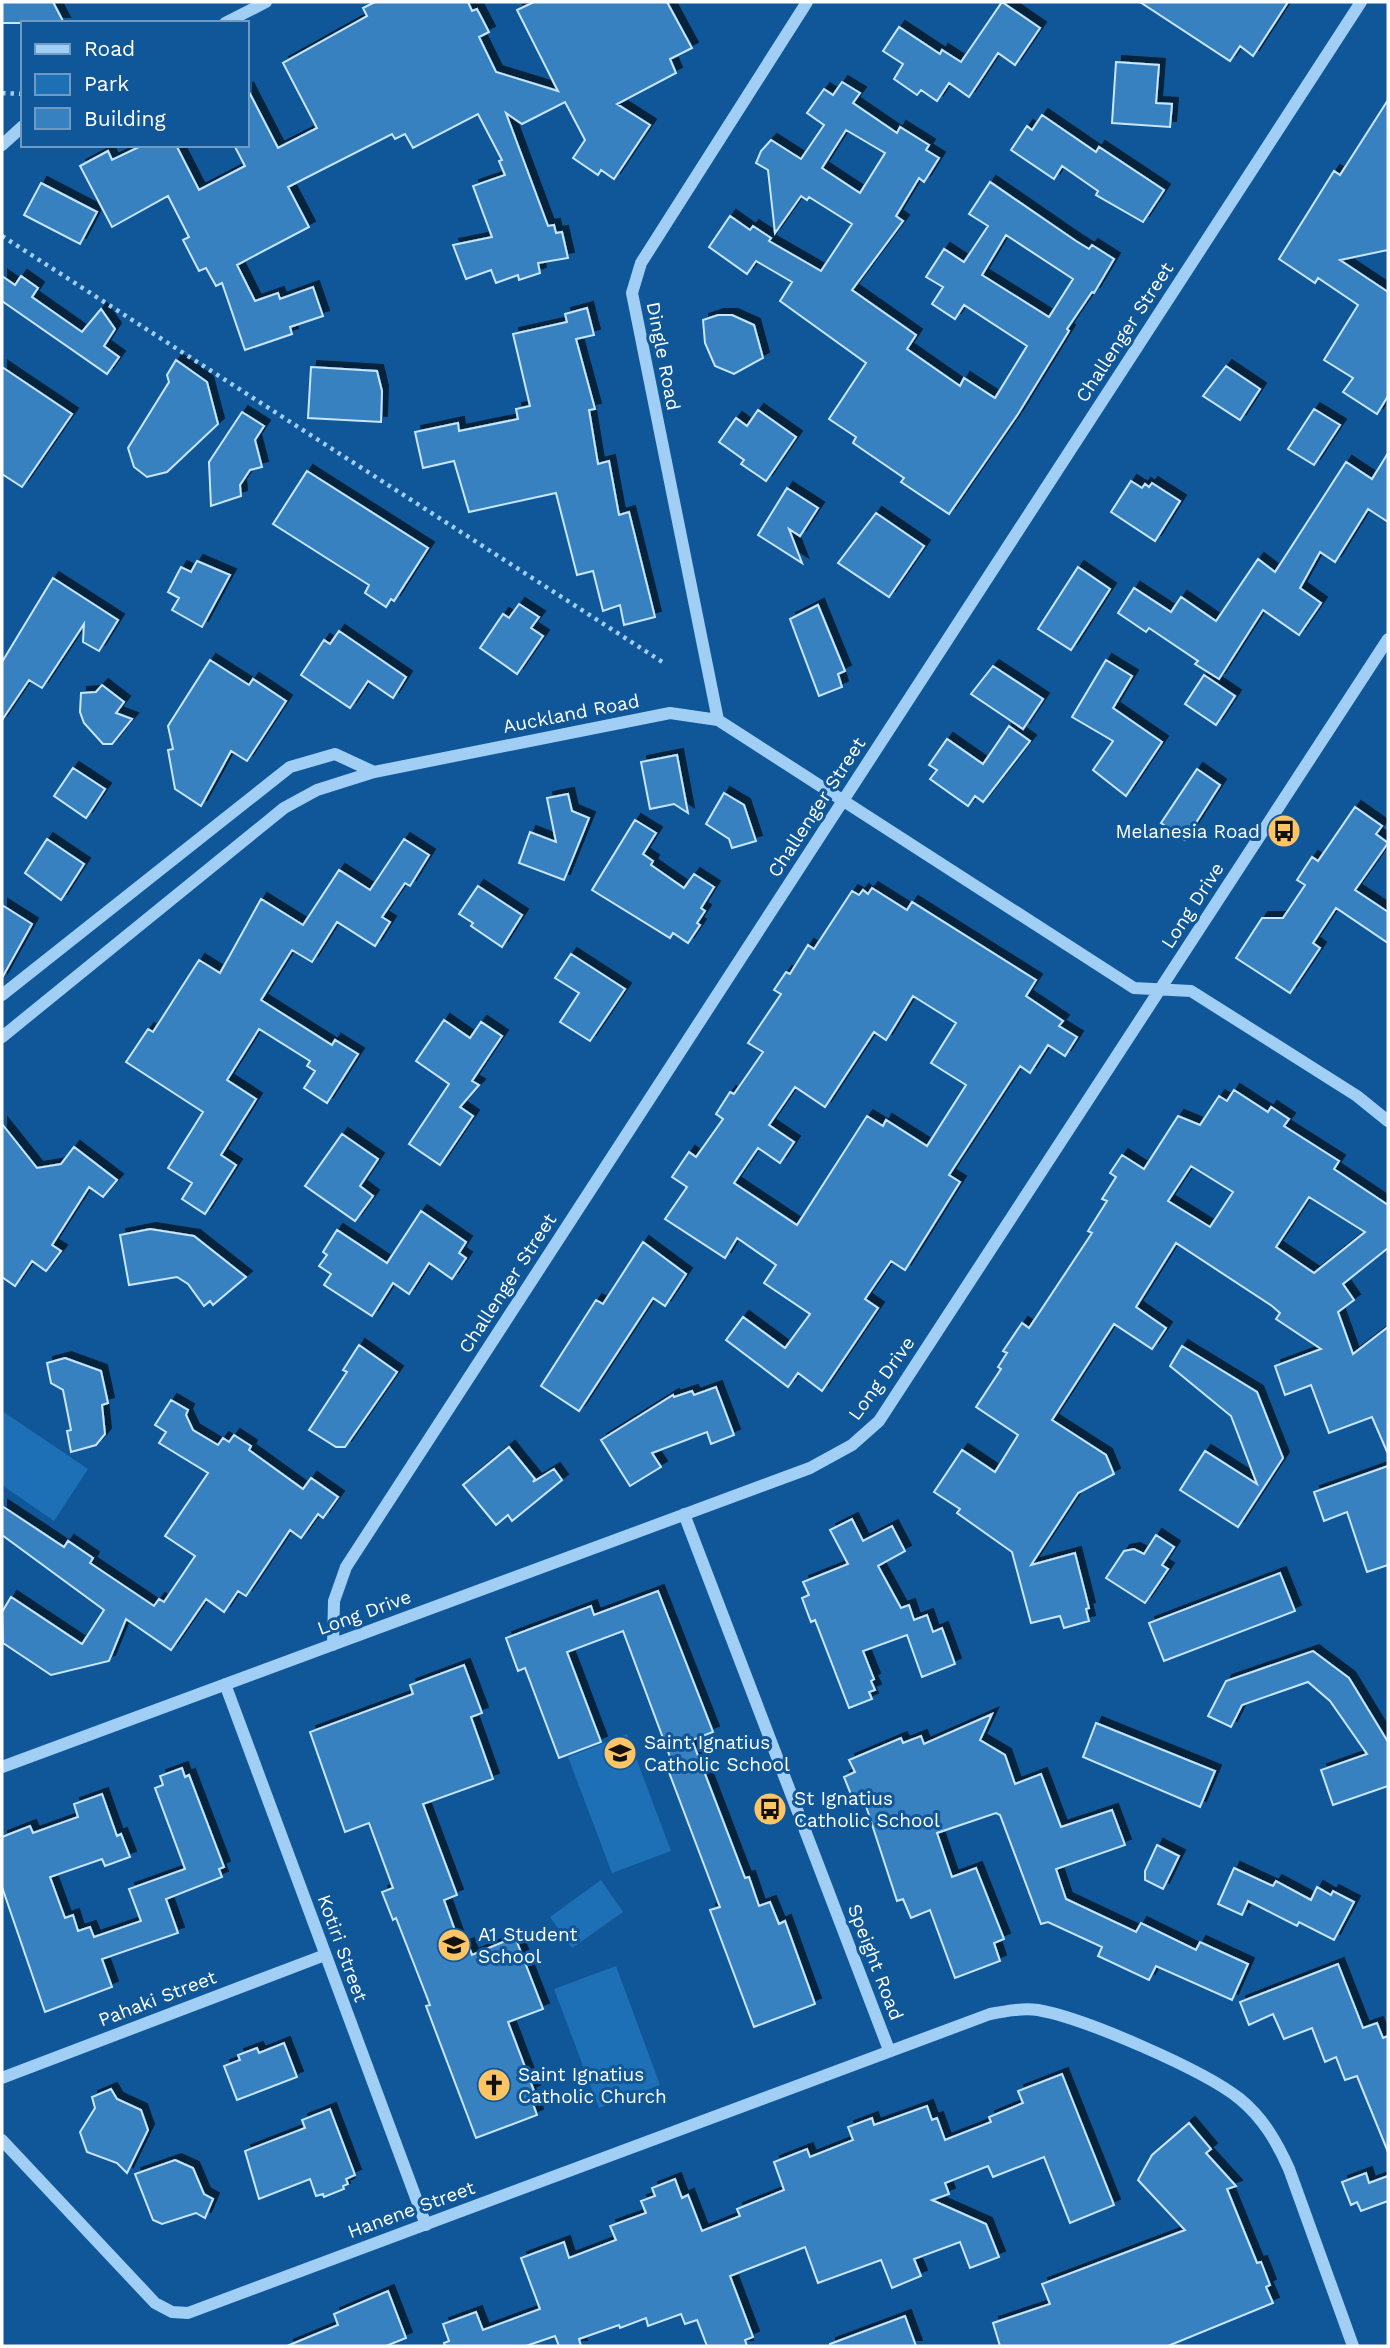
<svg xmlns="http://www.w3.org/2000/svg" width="1390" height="2348" viewBox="0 0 1390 2348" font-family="'Work Sans',sans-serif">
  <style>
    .green { fill: #1e70b6 }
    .building { fill: #3881c1; stroke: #c8e6fe; stroke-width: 2; fill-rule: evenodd; filter: url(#shadow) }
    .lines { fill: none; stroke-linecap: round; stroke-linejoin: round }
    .path { stroke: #a0cef5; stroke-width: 4.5; stroke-dasharray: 3.5 5; stroke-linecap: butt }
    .minor { stroke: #a0cef5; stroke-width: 12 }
    .labels { text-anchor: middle; stroke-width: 6; stroke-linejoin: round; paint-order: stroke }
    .street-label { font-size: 19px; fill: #fff; stroke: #0f5798 }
    .poi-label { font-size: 19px; fill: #fff; stroke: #0f5798; text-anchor: start }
  </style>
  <defs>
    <filter id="shadow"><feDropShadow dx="6" dy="-6" stdDeviation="0" flood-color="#0009"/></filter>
  </defs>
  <rect width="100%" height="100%" fill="#0f5798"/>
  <path class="green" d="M2 1411 88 1469 54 1521 2 1485Z
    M627 1734 671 1851 612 1873 568 1757Z
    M601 1880 623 1912 572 1948 550 1917Z
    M616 1966 660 2085 599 2108 554 1989Z"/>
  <path class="building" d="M2 2H53L64 23H2Z
    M375 2H468L472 11 477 9 489 32 479 37 496 72 558 91 517 10 534 2H667L692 48 670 59 676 73 617 104 650 125 614 179 601 170 598 175 573 158 585 140 565 102 522 124 506 113 548 226 554 225 556 233 562 232 568 258 538 263 540 273 519 280 518 275 496 283 491 270 466 279 453 245 492 237 473 186 505 175 499 161 502 160 478 114 413 148 405 134 395 139 392 134 288 187 309 227 237 265 255 301 278 293 280 299 313 287 323 316 290 327 292 334 245 350 222 283 216 286 206 268 199 271 183 240 189 237 168 196 112 227 80 166 108 151 112 160 143 145H176L199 190 245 166 234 145H247V88L278 148 317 128 283 63 367 16 363 8Z
    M1002 2 1040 28 1015 65 998 53 969 97 949 83 937 101 921 90 917 95 894 79 903 64 883 51 899 27 940 54 942 50 961 62Z
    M1140 2H1288L1253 56 1240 46 1230 61Z
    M1116 62 1159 65 1156 103 1172 104 1170 127 1112 123Z
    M842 82 860 93 853 103 897 133 900 127 929 145 926 150 939 158 924 182 919 178 896 216 903 221 852 290 916 335 907 349 960 386 964 378 995 398 1027 346 964 305 955 319 932 304 943 287 926 277 944 249 964 262 988 226 969 214 990 182 1076 241 1089 249 1092 245 1114 259 1094 293 1092 292 1067 329 1069 331 1018 414 949 514 901 482 904 478 853 443 856 437 829 419 866 363 780 301 792 282 756 261 747 274 709 247 730 216 750 230 753 226 771 238 769 241 821 271 852 224 809 197 807 200 801 196 775 233 768 170 756 163 761 151 771 140 801 159 824 125 807 113 824 89 833 95ZM846 130 885 153 860 193 822 168ZM1006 235 1073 279 1049 317 982 275Z
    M1388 100V250L1340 260 1388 292V396L1377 414 1343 392 1353 378 1324 360 1358 305 1318 278 1315 283 1279 259 1334 171 1340 175Z
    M1042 115 1096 152 1099 147 1164 190 1143 222 1096 195 1098 191 1062 166 1054 179 1011 150 1027 126 1032 130Z
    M41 183 97 212 80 244 24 215Z
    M2 276 15 285 21 276 38 288 32 297 82 332 101 309 115 329 104 346 119 357 107 374 2 301Z
    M587 308 594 335 576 339 595 409 589 410 598 464 609 461 619 515 629 512 655 617 624 625 620 605 603 611 593 571 577 575 556 493 469 512 454 461 423 468 415 432 458 423 459 431 518 419 516 409 530 406 513 334 567 322 565 314Z
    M718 315H732L754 325 763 358 734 374 715 366 705 343 703 320Z
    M176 360 207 382 218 424 167 472 147 477 134 467 128 448 169 382 167 375Z
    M1226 366 1260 389 1240 420 1203 396Z
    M2 367 72 414 22 487 2 474Z
    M311 367 377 371 382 391 381 422 308 418Z
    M1314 409 1340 425 1314 465 1288 449Z
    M758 410 796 437 766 481 741 464 744 460 719 442 736 418 747 426Z
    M242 412 264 426 255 440 262 467 250 470 240 485 241 496 211 506 209 462Z
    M1388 453V522L1368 509 1335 562 1320 552 1300 588 1321 603 1299 635 1263 610 1219 679 1195 664 1198 661 1149 628 1146 632 1118 613 1134 588 1171 612 1181 597 1216 621 1258 559 1275 572 1346 462 1372 479Z
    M307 471 428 548 394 601 391 599 386 607 365 593 369 585 273 524Z
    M1131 481 1142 488 1145 484 1149 487 1152 483 1180 501 1155 541 1111 512Z
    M787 488 818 508 800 536 789 529 802 563 758 535Z
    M876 513 924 546 889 597 838 563Z
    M197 561 230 575 202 627 172 610 179 598 168 592 181 567 191 572Z
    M1078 567 1110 589 1071 650 1038 629Z
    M53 578 118 620 99 651 83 642 84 624 42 688 29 680 2 720V662Z
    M519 604 539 617 531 628 543 636 517 674 480 648 503 614 509 618Z
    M818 605 845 671 838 674 842 687 819 696 790 619Z
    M339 631 406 677 393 698 368 681 350 708 301 675 324 640 330 644Z
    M210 660 249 685 253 679 286 701 247 761 231 751 201 806 175 789 168 750 173 749 168 726Z
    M1106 660 1132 676 1113 708 1162 742 1126 796 1093 770 1113 741 1072 717Z
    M993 666 1043 699 1023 729 971 694Z
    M1204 675 1235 696 1216 725 1185 704Z
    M102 685 124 702 116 713 132 719 112 744H103L84 723 80 712 81 693 96 692Z
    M1009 726 1030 741 983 802 975 796 968 806 930 779 937 770 929 765 947 739 983 764Z
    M677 755 688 813 674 804 650 809 641 762Z
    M73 768 105 789 86 818 54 796Z
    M1197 769 1220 785 1185 840 1161 823Z
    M724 793 744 805 756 841 732 848 729 839 706 824Z
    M568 794 572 811 589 818 564 880 519 863 530 832 556 842 547 798Z
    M1355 807 1382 826 1376 834 1388 843 1355 890 1388 912V943L1336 908 1313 943 1320 948 1290 993 1236 958 1262 918H1283L1305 885 1297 880 1312 857 1318 861Z
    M635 820 656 833 643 854 653 861 651 865 684 888 694 874 714 887 701 908 705 911 697 923 700 925 688 943 673 933 670 938 592 890Z
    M47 839 84 864 61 900 25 873Z
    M404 839 429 855 410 886 405 883 382 917 390 922 375 946 337 922 312 962 292 950 261 1000 332 1045 335 1040 358 1054 327 1103 304 1088 315 1071 307 1066 310 1061 259 1029 227 1080 256 1099 221 1155 236 1165 205 1214 182 1199 192 1183 168 1168 203 1112 126 1062 148 1029 153 1032 199 960 220 973 261 899 303 925 339 870 370 890Z
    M478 886 522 915 502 947 471 926 473 923 459 914Z
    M872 888 907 910 912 902 1036 980 1026 996 1063 1021 1059 1026 1077 1037 1065 1056 1048 1045 1030 1073 1020 1066 949 1175 960 1182 905 1270 891 1261 865 1299 878 1308 822 1391 798 1373 788 1387 726 1340 743 1317 785 1348 810 1314 764 1283 776 1265 737 1238 725 1258 665 1219 687 1187 672 1177 689 1152 696 1157 723 1119 716 1114 730 1092 734 1094 763 1052 748 1043 781 994 774 990 786 972 790 974 808 945 814 949 852 891 859 895 863 890 868 894ZM913 996 956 1023 931 1063 966 1085 927 1146 886 1120 883 1126 867 1116 797 1225 734 1183 758 1148 780 1163 794 1142 769 1125 795 1087 825 1107 874 1032 886 1040Z
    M2 905 32 924 2 978Z
    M571 954 625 989 590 1041 560 1022 579 993 555 978Z
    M444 1020 470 1038 481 1022 502 1036 472 1081 479 1085 460 1107 473 1116 440 1165 409 1144 449 1084 416 1061Z
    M1234 1090 1268 1112 1271 1107 1289 1119 1284 1126 1339 1161 1334 1169 1388 1205V1248L1343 1284 1354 1300 1338 1312 1353 1354 1388 1327V1454L1372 1417 1329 1433 1311 1385 1285 1395 1275 1366 1321 1349 1276 1319 1280 1313 1272 1306 1176 1243 1136 1307 1166 1328 1152 1349 1114 1324 1052 1420 1106 1455 1114 1474 1078 1493 1031 1565 1075 1553 1089 1608 1086 1609 1089 1621 1064 1628 1060 1616 1031 1623 1012 1552 957 1513 960 1509 934 1492 962 1450 995 1472 1018 1435 976 1407 1001 1369 998 1367 1007 1353 1003 1351 1022 1323 1029 1328 1092 1233 1088 1231 1107 1201 1102 1199 1116 1177 1110 1173 1122 1155 1144 1169 1178 1116 1200 1125 1219 1096 1227 1101ZM1191 1166 1233 1192 1210 1227 1168 1201ZM1309 1197 1365 1232 1314 1273 1276 1247Z
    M2 1124 37 1168 61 1164 74 1147 117 1180 103 1197 89 1187 52 1245 61 1251 46 1271 32 1261 15 1286 2 1277Z
    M342 1134 378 1159 360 1186 373 1196 355 1221 305 1186Z
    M421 1211 466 1242 459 1253 466 1258 452 1279 429 1263 409 1294 393 1283 372 1316 324 1285 331 1274 319 1266 327 1255 323 1252 337 1230 387 1263Z
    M150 1229 194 1236 246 1277 213 1305 210 1301 204 1306 188 1284 177 1277 129 1285 120 1235Z
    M643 1242 686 1274 665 1306 653 1298 579 1411 541 1386 596 1300 603 1304Z
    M359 1345 397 1372 345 1447H336L309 1430 347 1372 343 1370Z
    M1182 1346 1257 1392 1283 1458 1238 1527 1180 1490 1205 1451 1257 1484 1231 1416 1170 1366Z
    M65 1358 101 1371 108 1403 102 1405 105 1434 96 1445 71 1452 67 1431 71 1430 63 1390 51 1383 47 1363Z
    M716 1387 734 1435 711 1444 707 1432 652 1453 661 1467 630 1486 601 1440 673 1395 674 1397 692 1391 694 1395Z
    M171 1400 188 1410 186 1415 193 1430 218 1445 223 1438 229 1442 234 1435 251 1446 249 1450 303 1489 311 1478 338 1497 323 1518 318 1514 301 1538 290 1530 246 1596 238 1591 224 1612 206 1599 171 1650 126 1619 109 1661 51 1675 3 1643 2 1612 11 1597 82 1644 104 1610 2 1535V1506L64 1547 68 1541 93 1558 90 1563 154 1606 159 1599 164 1602 195 1556 165 1536 208 1473 159 1443 166 1432 155 1425Z
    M509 1447 535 1479 533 1482 554 1469 562 1480 512 1521 508 1515 496 1525 463 1485Z
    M1388 1466V1565L1367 1572 1347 1512 1324 1521 1314 1492Z
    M852 1519 863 1541 892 1526 905 1551 878 1566 901 1608 909 1605 914 1620 927 1615 933 1632 942 1628 955 1664 922 1677 907 1635 863 1651 874 1679 871 1681 875 1690 869 1692 872 1699 849 1708 815 1620 811 1622 802 1598 809 1595 803 1582 848 1564 830 1530Z
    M1156 1535 1174 1547 1162 1565 1168 1569 1145 1603 1106 1578 1124 1551 1134 1549 1144 1554Z
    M1280 1573 1295 1611 1164 1661 1149 1623Z
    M658 1591 713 1732 692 1740 745 1878 749 1877 759 1906 770 1902 779 1924 785 1921 815 2004 754 2027 710 1910 720 1907 667 1767 673 1765 623 1631 567 1652 601 1742 559 1758 525 1668 518 1671 506 1638 591 1606 594 1615Z
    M1313 1651 1349 1678 1388 1742V1786L1333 1805 1321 1770 1367 1754 1330 1701 1308 1682 1242 1705 1231 1727 1208 1716 1226 1681Z
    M464 1665 482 1713 471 1717 493 1779 423 1804 457 1895 444 1900 461 1947 468 1944 472 1955 515 1937 543 2009 508 2022 534 2091 529 2093 537 2115 476 2138 426 2006 430 2005 396 1918 393 1920 382 1892 393 1888 369 1823 345 1832 310 1732 413 1694 410 1685Z
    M992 1714 980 1740 1005 1755 1015 1784 1041 1774 1061 1827 1112 1810 1125 1845 1056 1869 1066 1899 1136 1932 1141 1923 1196 1950 1200 1942 1248 1964 1232 2000 1156 1966 1149 1980 1098 1956 1102 1947 1048 1922 1041 1924 1000 1815 996 1813 937 1833 952 1877 976 1868 1004 1939 994 1943 1000 1961 955 1978 930 1910 911 1918 903 1899 897 1901 865 1803 856 1807 844 1777 855 1772 849 1760 901 1738 903 1743 921 1736 924 1744Z
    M1096 1723 1215 1771 1200 1807 1083 1757Z
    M182 1768 185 1777 189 1775 224 1867 219 1869 222 1877 166 1899 178 1933 102 1959 112 1987 45 2012 2 1887V1837L30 1826 33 1833 78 1817 74 1804 102 1794 117 1836 121 1834 130 1857 105 1866 102 1859 50 1877 65 1918 73 1915 78 1931 90 1927 94 1937 141 1921 129 1889 185 1869 155 1788 163 1785 160 1776Z
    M1157 1845 1179 1856 1163 1889 1145 1880V1871Z
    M1234 1868 1273 1886 1276 1881 1311 1900 1317 1887 1331 1895 1333 1891 1354 1902 1334 1940 1299 1922 1297 1926 1248 1901 1242 1915 1218 1904Z
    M1338 1964 1363 2028 1377 2023 1383 2038 1388 2036V2152L1357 2076 1345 2080 1336 2057 1325 2062 1312 2028 1284 2039 1273 2014 1249 2025 1240 2002Z
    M284 2043 297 2077 237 2100 224 2066 240 2060 238 2055 257 2048 259 2053Z
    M1062 2074 1114 2205 1070 2223 1044 2157 993 2177 988 2166 945 2183 949 2194 932 2200 986 2224 999 2257 970 2268 960 2242 914 2259 921 2276 892 2288 881 2260 818 2283 805 2247 730 2276 753 2337 745 2340 747 2346H707L697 2320 685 2324 681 2314 648 2326 646 2318 620 2328 619 2325 579 2339 581 2346H559L555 2336 526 2346H445L444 2343 449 2341 443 2324 476 2312 483 2330 540 2309 521 2258 564 2242 569 2258 616 2240 610 2226 646 2213 641 2201 655 2196 652 2188 675 2179 682 2198 688 2195 702 2231 740 2216 737 2209 784 2190 774 2162 807 2149 810 2157 853 2140 848 2127 872 2118 874 2125 927 2106 932 2120 937 2118 945 2140 991 2122 989 2117 1023 2103 1018 2091Z
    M111 2089 117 2099 141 2110 148 2130 127 2173 117 2163 87 2152 80 2132 95 2108 92 2097Z
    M330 2109 355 2175 346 2179 348 2184 343 2186 344 2189 324 2197 323 2194 316 2196 310 2179 259 2199 245 2151 305 2128 302 2120Z
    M1189 2123 1211 2149 1206 2153 1236 2186 1227 2189 1257 2263 1261 2262 1270 2285 1266 2287 1273 2303 1168 2346H1000L993 2323 1050 2304 1042 2284 1185 2230 1138 2180 1152 2155Z
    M175 2160 193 2168 204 2194 213 2199 205 2218 196 2213 162 2224 153 2220 135 2174Z
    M1366 2173 1369 2183 1388 2176V2201L1361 2211 1357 2202 1351 2205 1342 2182Z
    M388 2291 406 2338 386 2346H287L338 2325 334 2314Z
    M905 2316 916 2346H830V2344Z"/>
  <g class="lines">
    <path class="path" d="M2 93 23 94
      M2 236 664 663"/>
    <path class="minor" d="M225 23 266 2
      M2 145 23 126
      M718 720 632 293 641 263 807 2
      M2 995 290 767 335 754 374 772
      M2 1037 284 808 317 790 374 772 670 713 718 720 1134 988 1191 991 1357 1096 1388 1121
      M684 1514 889 2050
      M333 1645 334 1601 346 1567 1361 2
      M225 1684 426 2225
      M2 1767 810 1468 852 1445 879 1421 1388 639
      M2 2078 325 1955
      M2 2140 155 2303 172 2312 188 2313 990 2014C1006 2011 1022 2008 1038 2010 1084 2018 1204 2070 1240 2099 1263 2118 1277 2142 1289 2169L1353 2346"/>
  </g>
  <defs>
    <symbol id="bus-disc" viewBox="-11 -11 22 22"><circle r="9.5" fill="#ffc464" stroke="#0f5798"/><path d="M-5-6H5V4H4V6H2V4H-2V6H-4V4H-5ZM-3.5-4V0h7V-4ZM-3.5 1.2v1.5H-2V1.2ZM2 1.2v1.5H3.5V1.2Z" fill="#111"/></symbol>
    <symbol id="school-disc" viewBox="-11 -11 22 22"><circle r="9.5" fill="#ffc464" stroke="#0f5798"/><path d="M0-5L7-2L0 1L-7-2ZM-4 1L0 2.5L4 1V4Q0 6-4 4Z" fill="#111"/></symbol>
    <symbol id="church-disc" viewBox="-11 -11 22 22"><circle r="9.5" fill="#ffc464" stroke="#0f5798"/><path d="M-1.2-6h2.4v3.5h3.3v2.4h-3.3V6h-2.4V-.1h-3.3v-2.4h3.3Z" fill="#111"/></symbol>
  </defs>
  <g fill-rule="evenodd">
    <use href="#bus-disc" x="1265" y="812" width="38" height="38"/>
    <use href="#school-disc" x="601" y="1734" width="38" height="38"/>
    <use href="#bus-disc" x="751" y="1790" width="38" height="38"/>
    <use href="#school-disc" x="435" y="1926" width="38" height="38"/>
    <use href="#church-disc" x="475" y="2066" width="38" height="38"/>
  </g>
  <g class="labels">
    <g class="street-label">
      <text transform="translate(1124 332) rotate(-57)" y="7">Challenger Street</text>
      <text transform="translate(664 356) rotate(79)" y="7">Dingle Road</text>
      <text transform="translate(571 713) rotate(-11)" y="7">Auckland Road</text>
      <text transform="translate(816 807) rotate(-57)" y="7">Challenger Street</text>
      <text transform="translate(1192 905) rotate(-57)" y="7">Long Drive</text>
      <text transform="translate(507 1283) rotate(-57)" y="7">Challenger Street</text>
      <text transform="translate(881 1378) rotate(-54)" y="7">Long Drive</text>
      <text transform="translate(364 1612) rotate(-20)" y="7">Long Drive</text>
      <text transform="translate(343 1948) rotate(70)" y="7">Kotiri Street</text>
      <text transform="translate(876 1962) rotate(69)" y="7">Speight Road</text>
      <text transform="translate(157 1998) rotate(-21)" y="7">Pahaki Street</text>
      <text transform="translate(411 2209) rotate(-20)" y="7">Hanene Street</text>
    </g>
    <g class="poi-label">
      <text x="1260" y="838" text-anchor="end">Melanesia Road</text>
      <text x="644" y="1749">Saint Ignatius<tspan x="644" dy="22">Catholic School</tspan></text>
      <text x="794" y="1805">St Ignatius<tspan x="794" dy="22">Catholic School</tspan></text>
      <text x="478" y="1941">A1 Student<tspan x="478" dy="22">School</tspan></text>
      <text x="518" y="2081">Saint Ignatius<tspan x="518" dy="22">Catholic Church</tspan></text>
    </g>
  </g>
  <rect width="1390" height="2348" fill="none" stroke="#ffffff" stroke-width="7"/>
  <rect x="21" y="21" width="228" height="126" fill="#0f5798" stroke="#6f9ac1" stroke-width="2"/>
  <rect x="35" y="44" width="35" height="10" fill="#a0cef5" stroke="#6f9ac1" stroke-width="2"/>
  <text x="84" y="56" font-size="21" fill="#ffffff">Road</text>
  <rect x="35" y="74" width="35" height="21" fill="#1e70b6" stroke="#6f9ac1" stroke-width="2"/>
  <text x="84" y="91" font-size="21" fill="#ffffff">Park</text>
  <rect x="35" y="108" width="35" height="21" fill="#3881c1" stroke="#6f9ac1" stroke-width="2"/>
  <text x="84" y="126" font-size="21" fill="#ffffff">Building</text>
</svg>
